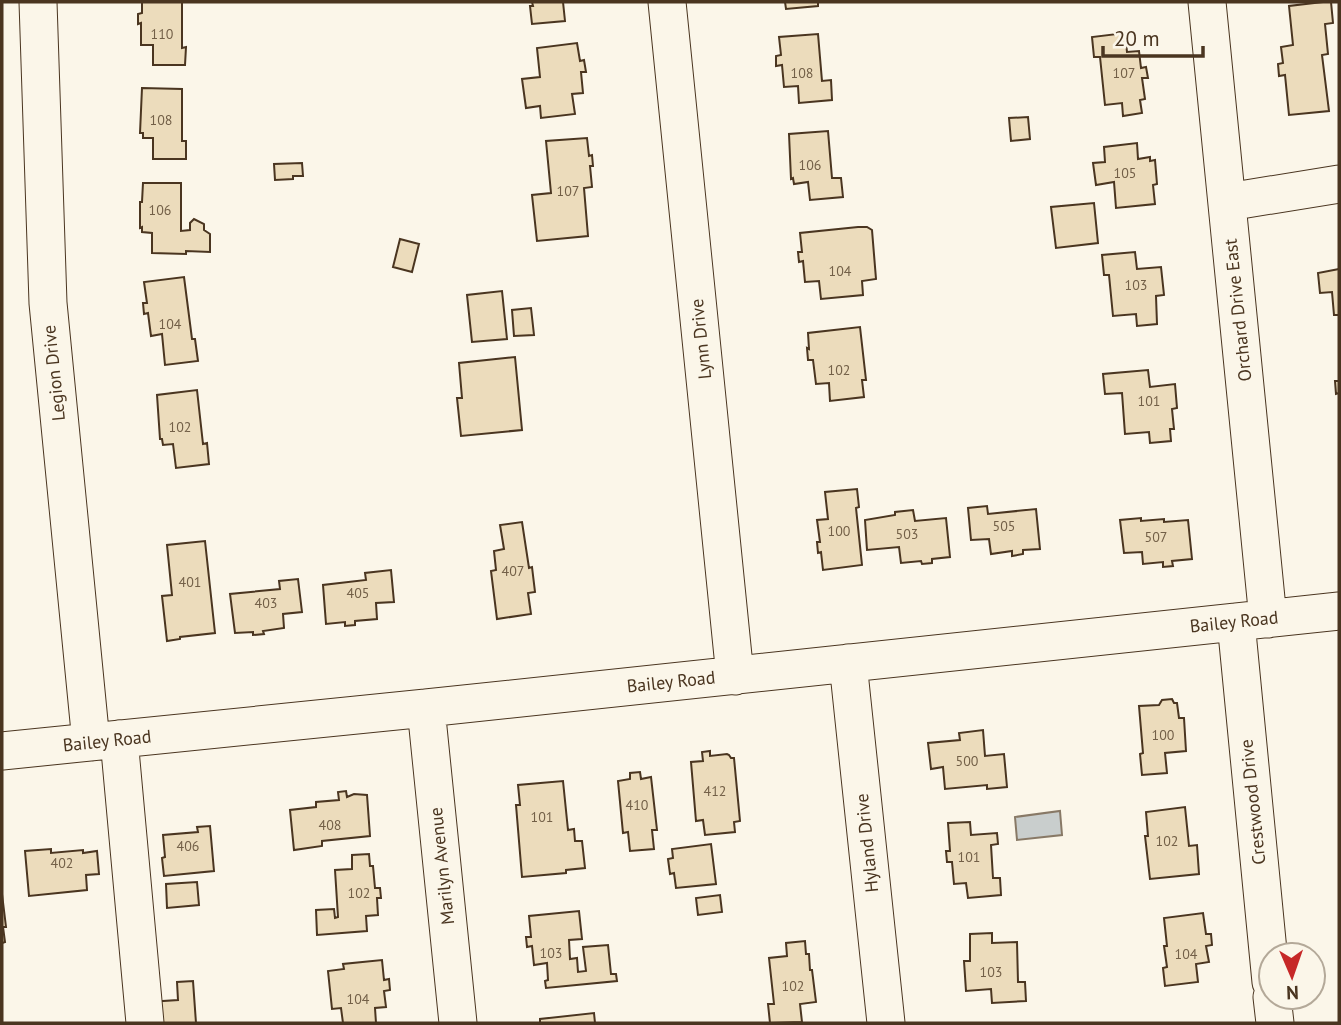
<svg xmlns="http://www.w3.org/2000/svg" width="1341" height="1025" viewBox="0 0 1341 1025" font-family="'PT Sans',sans-serif">
  <style>
    .water { fill: #c9cecd; stroke: #887966; stroke-width: 2 }
    .building { fill: #ecdcbc; stroke: #4a3520; stroke-width: 2 }
    .lines { fill: none; stroke-linecap: round; stroke-linejoin: round }
    .minor-casing { stroke: #4a3520; stroke-width: 39 }
    .minor { stroke: #fbf6e9; stroke-width: 37 }
    .labels { text-anchor: middle; stroke-width: 5; stroke-linejoin: round; paint-order: stroke }
    .number-label { font-size: 14px; fill: #725f47 }
    .street-label { font-size: 18px; fill: #4a3520; stroke: #fbf6e9 }
  </style>
  <rect width="100%" height="100%" fill="#fbf6e9"/>
  <path class="water" d="M1060 811 1062 835 1017 840 1015 817Z"/>
  <path class="building" d="M142 2H182V48L186 47 185 65H153V45H141V23L138 24V14L142 13Z
    M532 2H563L565 21 532 24 530 6H533Z
    M785 2H818V6L786 9Z
    M1323 2H1331L1333 23 1325 24 1328 54 1322 55 1329 111 1289 115 1285 75 1279 76 1278 64 1283 63 1281 47 1293 45 1289 6Z
    M1125 33 1127 52 1139 51 1141 68 1146 67 1148 78H1142L1145 99 1140 100 1142 113 1123 116 1122 103 1105 105 1100 57H1094L1092 37Z
    M818 34 822 81 831 80 832 100 799 103 798 86 784 87 782 65 776 66V56L781 55 779 37Z
    M577 43 580 61 584 60 586 72H581L583 93 572 94 575 114 541 118 540 106 526 108 522 79 540 77 537 48Z
    M142 88 182 89V141H186V159H153V138H143V133H140Z
    M1028 117 1030 139 1011 141 1009 118Z
    M828 131 832 178H841L843 197 810 200 808 182 794 184 793 178 791 179 789 134Z
    M587 138 589 156 592 155 593 166H590L592 187 584 188 588 236 537 241 532 195 551 193 546 141Z
    M1137 143 1138 159 1150 157V161L1155 160 1157 184 1153 185 1155 204 1116 208 1114 182 1096 185 1093 163 1105 162 1104 147Z
    M302 163 303 176H293V179L275 180 274 164Z
    M143 183H181V231L190 230V223L194 219 204 224V230L210 234V252L186 251V254L152 253V233L142 232V227L140 228V202H142Z
    M1094 203 1098 243 1056 248 1051 207Z
    M858 227H867L872 230 876 279 862 281 863 295 821 299 819 281 805 282 803 261 799 262 798 252H802L800 233Z
    M400 239 419 244 412 272 393 267Z
    M1135 252 1137 269 1161 267 1164 295 1156 296 1157 324 1137 326 1136 314 1113 316 1109 275H1104L1102 255Z
    M1339 269V315H1334L1332 292 1320 293 1318 273Z
    M184 277 192 339H195L198 361 165 365 162 334 151 336 148 313 144 314 143 303H147L144 282Z
    M502 291 507 339 472 342 467 295Z
    M531 308 534 335 514 336 512 310Z
    M860 327 866 380H862L864 397 830 401 829 383 816 384 813 360H808L807 348 809 349 808 333Z
    M515 357 522 430 461 436 457 398H462L459 363Z
    M1148 370 1150 387 1175 384 1177 408 1172 409 1174 429H1170L1171 441 1150 443 1149 432 1125 434 1122 393 1105 394 1103 374Z
    M1335 381H1339V393L1336 394Z
    M197 390 203 444 207 443 209 464 176 468 173 444 163 445 162 439H160L157 395Z
    M857 489 859 507 856 508 862 565 823 570 821 552 818 553 817 542H820L817 520 828 519 825 492Z
    M987 506 988 514 1036 509 1040 549 1023 550V554L1012 556V551L991 554 989 539 971 540 968 508Z
    M913 510 915 521 946 518 950 557 932 559V563L922 564 921 561 901 563 899 547 867 550 865 520 895 515V512Z
    M1141 518V521L1164 519V522L1188 520 1192 559 1172 561 1173 566 1163 567V562L1143 564 1142 552 1124 553 1120 520Z
    M522 522 529 568 532 567 535 592 528 593 531 614 497 619 491 571 496 570 494 551 504 549 500 525Z
    M205 541 215 633 180 637V639L167 641 162 596 172 595 167 545Z
    M391 570 394 602 376 603 377 619 355 621V625L345 626V622L326 624 323 585 366 580 365 573Z
    M298 579 302 612 283 614 284 628 263 631 264 634 253 635V632L235 633 230 594 280 589 279 581Z
    M1172 699 1174 703H1177L1179 718H1184L1186 751 1165 753 1167 773 1142 775 1140 754 1143 753 1139 706 1159 705 1162 700Z
    M983 730 985 756 1004 754 1007 787 987 789V785L945 789 943 767 931 769 928 743 960 740 959 733Z
    M710 751V756L727 754 729 755 731 758H734L740 821 734 822 735 832 705 835 703 820 696 821 691 762 703 761 702 752Z
    M640 772 641 779 651 777 657 830H652L654 849 630 851 628 832 623 833 618 781 630 779V773Z
    M563 781 568 830 574 829 575 841H582L585 868 566 870V873L522 877 516 805H520L518 785Z
    M346 791 347 797 354 794 367 795 370 836 322 841V846L294 850 290 810 316 807V802L339 800 338 792Z
    M1185 807 1189 846 1197 845 1199 874 1150 879 1145 836H1148L1146 812Z
    M970 822 971 835 997 833 998 844 991 845 993 878H1000L1001 895 968 898 966 883 954 884 952 862H947L946 851H950L948 823Z
    M210 826 214 871 164 876 162 858 165 857 163 835 198 832 197 827Z
    M711 844 716 884 676 888 674 873 670 874 668 859 673 858 672 849Z
    M51 849V853L83 850V853L97 851 99 874 86 875 87 890 29 896 25 851Z
    M369 854 370 866H373L375 888H380L381 898H377L378 915 366 916 367 931 317 935 316 910 334 909 335 918 338 917 335 870 352 869V855Z
    M197 882 199 905 167 908 166 884Z
    M2 894 6 927H3L5 942 2 943Z
    M720 895 722 912 698 915 696 898Z
    M579 911 582 939 569 940 570 959 577 958 578 972 586 971 583 947 608 945 611 974H616L617 981 546 988 545 981 548 980 547 963 534 965 532 946 527 947 526 937H531L529 916Z
    M1203 913 1206 934H1211L1212 945 1206 946 1209 962 1196 964 1198 982 1165 986 1163 968 1167 967 1164 946H1167L1164 918Z
    M992 933V943L1017 942 1018 982H1025L1026 1001 992 1003 991 989 966 991 964 961H970V934Z
    M805 941 806 954H809L810 970H812L816 1002 800 1004 802 1022 770 1023 768 1004H774L769 958 787 956 786 943Z
    M382 960 384 980 389 979 390 990 384 991 386 1007 375 1008 376 1023H343L341 1008 332 1009 328 971 344 969 343 964Z
    M193 981 196 1023H150L148 1002 178 1000 177 982Z
    M594 1013 595 1023H540V1019Z"/>
  <g class="lines">
    <defs>
      <path id="minor" d="M38 2 48 303 91 742
        M667 2 735 676
        M1207 2 1268 619
        M1228 202 1339 184
        M1236 622 1271 982
        M848 663 886 1023
        M426 708 458 1023
        M119 739 145 1023
        M2 751 426 708 1339 611
        M1272 997 1275 1023"/>
    </defs>
    <use href="#minor" class="minor-casing"/>
    <use href="#minor" class="minor"/>
  </g>
  <g class="labels">
    <g class="number-label">
      <text x="162" y="39">110</text>
      <text x="802" y="78">108</text>
      <text x="1124" y="78">107</text>
      <text x="161" y="125">108</text>
      <text x="810" y="170">106</text>
      <text x="1125" y="178">105</text>
      <text x="568" y="196">107</text>
      <text x="160" y="215">106</text>
      <text x="840" y="276">104</text>
      <text x="1136" y="290">103</text>
      <text x="170" y="329">104</text>
      <text x="839" y="375">102</text>
      <text x="1149" y="406">101</text>
      <text x="180" y="432">102</text>
      <text x="1004" y="531">505</text>
      <text x="839" y="536">100</text>
      <text x="907" y="539">503</text>
      <text x="1156" y="542">507</text>
      <text x="513" y="576">407</text>
      <text x="190" y="587">401</text>
      <text x="358" y="598">405</text>
      <text x="266" y="608">403</text>
      <text x="1163" y="740">100</text>
      <text x="967" y="766">500</text>
      <text x="715" y="796">412</text>
      <text x="637" y="810">410</text>
      <text x="542" y="822">101</text>
      <text x="330" y="830">408</text>
      <text x="1167" y="846">102</text>
      <text x="188" y="851">406</text>
      <text x="969" y="862">101</text>
      <text x="62" y="868">402</text>
      <text x="359" y="898">102</text>
      <text x="551" y="958">103</text>
      <text x="1186" y="959">104</text>
      <text x="991" y="977">103</text>
      <text x="793" y="991">102</text>
      <text x="358" y="1004">104</text>
    </g>
    <g class="street-label">
      <text transform="translate(1238 310) rotate(-96)" y="6">Orchard Drive East</text>
      <text transform="translate(701 339) rotate(-96)" y="6">Lynn Drive</text>
      <text transform="translate(54 373) rotate(-96)" y="6">Legion Drive</text>
      <text transform="translate(1234 622) rotate(-6)" y="6">Bailey Road</text>
      <text transform="translate(671 682) rotate(-6)" y="6">Bailey Road</text>
      <text transform="translate(107 741) rotate(-6)" y="6">Bailey Road</text>
      <text transform="translate(1253 802) rotate(-96)" y="6">Crestwood Drive</text>
      <text transform="translate(867 843) rotate(-96)" y="6">Hyland Drive</text>
      <text transform="translate(442 866) rotate(-96)" y="6">Marilyn Avenue</text>
    </g>
  </g>
  <rect width="1341" height="1025" fill="none" stroke="#4a3520" stroke-width="7"/>
  <g transform="translate(1292 976) rotate(178)"><circle r="33" fill="#fbf6e9" stroke="#b4a999" stroke-width="2"/>
  <path d="M0-5L12 26L0 18L-12 26Z" fill="#c62828"/>
  <text y="-10" font-size="19" font-weight="bold" text-anchor="middle" fill="#4a3520">N</text>
  </g>
  <path d="M1103 46v10h100v-10" fill="none" stroke="#4a3520" stroke-width="3.5"/>
  <text x="1114" y="46" font-size="21" fill="#4a3520" stroke="#fbf6e9" stroke-width="5" paint-order="stroke">20 m</text>
</svg>
